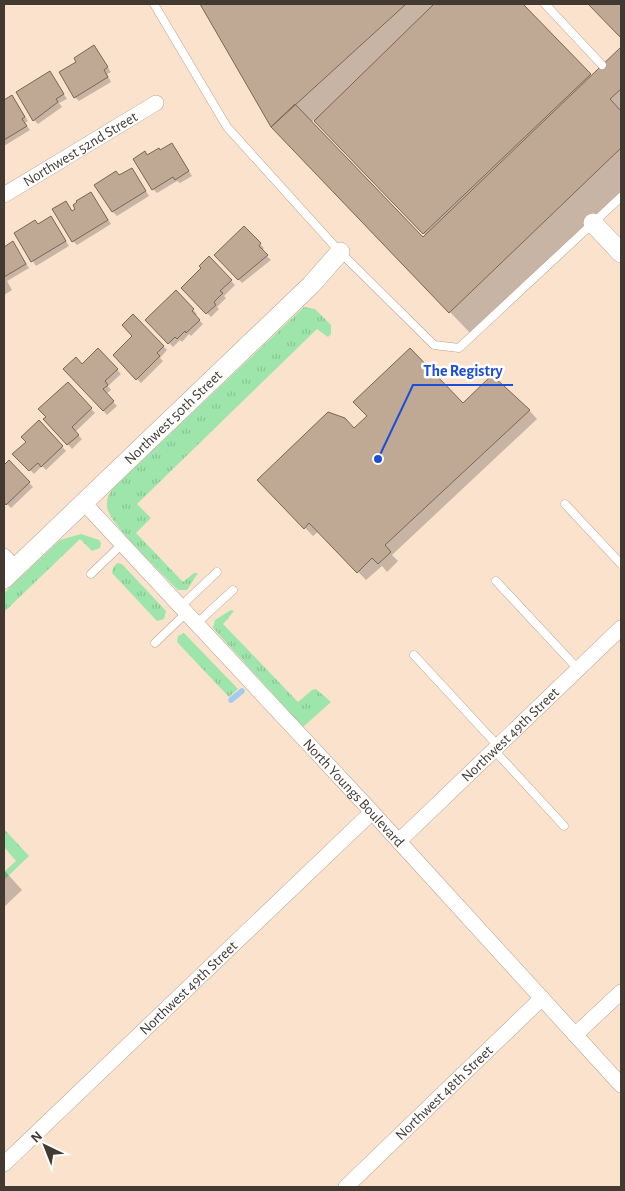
<svg xmlns="http://www.w3.org/2000/svg" width="625" height="1191" viewBox="0 0 625 1191" font-family="'Alegreya Sans',sans-serif">
  <style>
    .grass { fill: url(#grass-tufts) }
    .shadow { fill: #0003; fill-rule: evenodd }
    .lines { fill: none; stroke-linecap: round; stroke-linejoin: round }
    .stream { stroke: #a5caf1; stroke-width: 5.5 }
    .building { fill: #bfa995; stroke: #7a6653 }
    .service-casing { stroke: #b9a38f; stroke-width: 9 }
    .minor-casing { stroke: #b9a38f; stroke-width: 16 }
    .tertiary-casing { stroke: #b9a38f; stroke-width: 20 }
    .service { stroke: #fff; stroke-width: 8 }
    .minor { stroke: #fff; stroke-width: 15 }
    .tertiary { stroke: #fff; stroke-width: 19 }
    .labels { text-anchor: middle; stroke-width: 5; stroke-linejoin: round; paint-order: stroke }
    .street-label { font-size: 15px; fill: #423931; stroke: #fff }
    .leader { fill: none; stroke: #1d4ed8; stroke-width: 2 }
    .callout-dot { fill: #1d4ed8; stroke: #fff; stroke-width: 2 }
    .callout-label { font-size: 16px; text-anchor: middle; font-weight: bold; fill: #1d4ed8; stroke: #fff; stroke-width: 5; stroke-linejoin: round; paint-order: stroke }
  </style>
  <defs>
    <pattern id="grass-tufts" width="24" height="20" patternUnits="userSpaceOnUse" patternTransform="scale(1.25)"><rect width="24" height="20" fill="#9de5ab"/><path d="M3 7l-1-3M5 7V3M7 7l1-3M15 17l-1-3M17 17v-4M19 17l1-3" fill="none" stroke="#88c594"/></pattern>
  </defs>
  <rect width="100%" height="100%" fill="#fae2cd"/>
  <path class="grass" d="M304 307 315 309 331 325V334L328 337 317 329 137 504 151 518 136 533 183 582 194 573H198L187 590H178C164 575 109 524 107 507 106 498 110 492 115 486Z
    M81 534 99 540 101 543 100 548 92 551 80 539 4 612V593L60 540Z
    M117 563 122 564 166 611 164 619 157 621 112 573 113 568Z
    M231 610 234 611 223 624 298 702 312 690 316 689 331 702 303 727 213 628 215 620Z
    M184 633 238 689 229 697 177 642 178 636Z
    M4 829 29 856 4 880 5 871 16 861 4 847Z"/>
  <path class="shadow" d="M201 4H522L592 77 621 49V192L472 335 272 126ZM314 120 426 236 423 239 311 122Z
    M590 4H621V36Z
    M94 47 111 72 107 74 111 82 79 101 75 97 78 62Z
    M50 73 67 99 59 103 62 107 38 124 34 120Z
    M12 96 28 121 25 123 30 130 4 146V101Z
    M172 144 192 176 180 183 177 181 157 193 153 189 160 151Z
    M132 169 149 196 117 216 113 212 120 176Z
    M91 193 111 224 77 245 73 241 66 202 73 212Z
    M51 218 69 246 36 266 15 234Z
    M244 228 264 248 262 251 271 260 242 283 216 255Z
    M13 243 29 268 7 281 12 290 4 295V248Z
    M209 258 235 285 224 296 226 298 217 307 219 309 211 317 183 288 203 268Z
    M176 292 197 314 195 316 203 324 191 336 189 334 182 342 180 340 173 347 147 320Z
    M133 316 167 350 160 358 163 361 141 383 114 355 134 336Z
    M98 350 121 374 108 386 111 390 106 394 117 406 107 415 65 369 82 366Z
    M68 383 95 413 75 432 82 439 72 449 45 419Z
    M463 405 529 410 537 419 392 555 398 561 387 572 382 566 366 580 319 531 313 536 259 480 355 429Z
    M39 422 66 451 46 470 42 466 34 474 14 454 27 442Z
    M9 462 33 487 11 508 4 501V467Z
    M4 870 22 890 4 907Z"/>
  <g class="lines">
    <path class="stream" d="M231 700 242 691"/>
  </g>
  <path class="building" d="M200 4H406L271 127Z
    M434 4H523L591 74 423 234 314 121Z
    M588 4H621V38Z
    M94 45 108 67 104 70 108 77 74 98 59 72 76 62 74 58Z
    M621 47V89L610 99 621 111V148L449 313 271 127 295 104 423 237Z
    M50 71 64 94 56 99 58 102 33 121 16 92Z
    M12 95 25 117 22 119 27 126 4 140V100Z
    M172 143 189 171 175 180 173 177 152 190 133 159 145 151 147 155 159 148 160 150Z
    M132 168 146 191 112 212 94 185 116 171 119 175Z
    M91 192 108 220 72 242 52 209 66 201 72 211 75 209 73 205 77 202 76 201Z
    M51 216 66 241 31 262 14 233 35 220 38 224Z
    M244 226 261 243 259 246 268 255 238 280 214 255Z
    M13 241 26 264 4 277V247Z
    M209 256 232 280 220 291 223 293 214 302 216 305 206 314 181 288 201 268 199 266Z
    M176 290 194 309 192 311 200 320 186 333 185 331 177 339 175 337 168 344 145 320Z
    M133 314 164 346 157 353 160 356 136 380 113 355 132 336 122 325Z
    M98 348 118 369 105 381 108 385 103 389 114 401 103 411 63 369 76 357 82 364Z
    M410 348 463 403 492 375 530 410 385 545 391 552 378 564 372 558 357 573 309 523 304 529 257 480 328 412 345 418 354 428 367 416 353 402Z
    M68 382 92 408 72 427 79 435 67 445 43 419 46 417 38 409Z
    M39 420 63 446 41 467 38 463 29 471 12 454 26 442 21 437Z
    M9 460 30 482 6 505 4 502V465Z"/>
  <g class="lines">
    <defs>
      <path id="service" d="M154 4 227 127 340 252 434 345 459 348 621 197
        M545 4 602 65
        M565 504 621 564
        M91 574 122 544
        M496 581 578 669
        M180 607 217 572
        M196 624 233 590
        M155 643 186 613
        M414 655 498 746
        M494 750 564 826"/>
      <g id="minor">
        <path id="s1" d="M4 195 156 103"/>
        <path id="s2" d="M84 503 372 812 621 1085"/>
        <path d="M4 556 15 568"/>
        <path id="s3" d="M399 841 621 628"/>
        <path d="M575 1035 621 992"/>
        <path id="s4" d="M4 1164 372 812"/>
        <path id="s5" d="M346 1187 542 998"/>
      </g>
      <g id="tertiary">
        <path d="M593 223 621 253"/>
        <path id="s6" d="M4 579 311 285 340 252"/>
      </g>
    </defs>
    <use href="#service" class="service-casing"/>
    <use href="#minor" class="minor-casing"/>
    <use href="#tertiary" class="tertiary-casing"/>
    <use href="#service" class="service"/>
    <use href="#minor" class="minor"/>
    <use href="#tertiary" class="tertiary"/>
  </g>
  <g class="labels">
    <g class="street-label">
      <text dy="5" stroke="none"><textPath href="#s1" startOffset="89">Northwest 52nd Street</textPath></text>
      <text dy="5" stroke="none"><textPath href="#s6" startOffset="234">Northwest 50th Street</textPath></text>
      <text dy="5" stroke="none"><textPath href="#s3" startOffset="154">Northwest 49th Street</textPath></text>
      <text dy="5" stroke="none"><textPath href="#s2" startOffset="396">North Youngs Boulevard</textPath></text>
      <text dy="5" stroke="none"><textPath href="#s4" startOffset="255">Northwest 49th Street</textPath></text>
      <text dy="5" stroke="none"><textPath href="#s5" startOffset="136">Northwest 48th Street</textPath></text>
    </g>
  </g>
  <path class="leader" d="M378 459L413 385H513"/>
  <circle class="callout-dot" cx="378" cy="459" r="5"/>
  <g class="callout-label">
    <text x="463" y="376">The Registry</text>
  </g>
  <rect width="625" height="1191" fill="none" stroke="#423931" stroke-width="10"/>
  <g transform="translate(45 1146) rotate(317)" stroke="#ffffff" stroke-width="4" paint-order="stroke">
  <path d="M0-4L9 19L0 12L-9 19Z" fill="#423931"/>
  <text y="-8" font-size="14" font-weight="bold" text-anchor="middle" fill="#423931">N</text>
  </g>
</svg>
